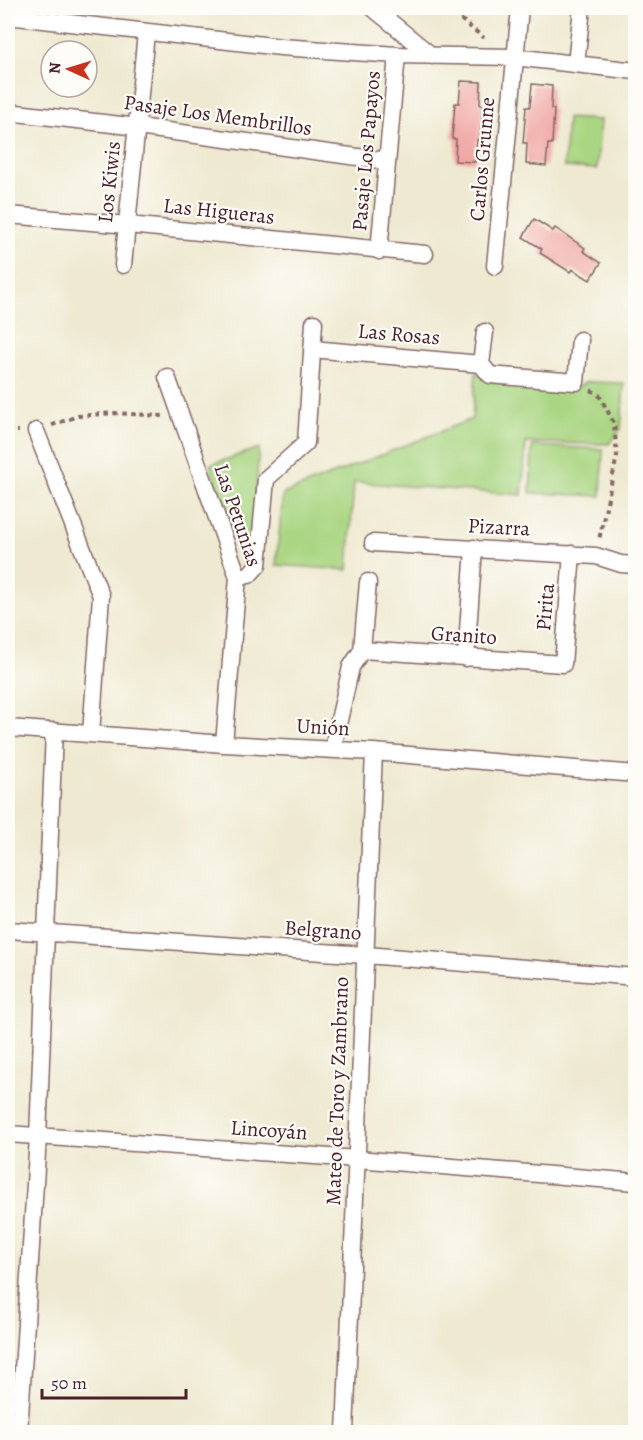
<svg xmlns="http://www.w3.org/2000/svg" width="643" height="1440" viewBox="0 0 643 1440" font-family="Alegreya,serif">
  <style>
    .green { fill: #aad683; stroke: #7a7a57; stroke-width: 1.5 }
    .building { fill: #f0a8a4 }
    .lines { fill: none; stroke-linecap: round; stroke-linejoin: round }
    .street-casing { stroke: #836665; stroke-width: 19 }
    .path { stroke: #836665; stroke-width: 4; stroke-dasharray: 4.5 4.5; stroke-linecap: butt }
    .street { stroke: #fff; stroke-width: 16 }
    .labels { text-anchor: middle; stroke-width: 4.5; stroke-linejoin: round; paint-order: stroke }
    .street-label { font-size: 21px; fill: #4a1f2b; stroke: #fdfcf7 }
  </style>
  <rect width="100%" height="100%" fill="#fdfcf7"/>
  <filter id="ink" filterUnits="userSpaceOnUse"><feTurbulence type="fractalNoise" baseFrequency=".0167" numOctaves="2"/><feDisplacementMap in="SourceGraphic" scale="12" xChannelSelector="R" yChannelSelector="G"/><feConvolveMatrix kernelMatrix="1 2 1 2 8 2 1 2 1" color-interpolation-filters="sRGB"/></filter>
  <filter id="wash" filterUnits="userSpaceOnUse"><feTurbulence type="fractalNoise" baseFrequency=".008" numOctaves="4" result="noise"/><feDisplacementMap in="SourceGraphic" scale="24" xChannelSelector="R" yChannelSelector="G"/><feGaussianBlur stdDeviation="1.35" result="paint"/><feColorMatrix in="noise" values="0 0 0 0 0 0 0 0 0 0 0 0 0 0 0 0 0 1.4 0 .05"/><feComposite in="paint" operator="in"/></filter>
  <g filter="url(#wash)">
    <rect width="100%" height="100%" fill="#eee9d0"/>
    <path class="green" d="M567 118 600 120 597 169 564 167Z
      M476 373 492 382 574 389 587 382 624 383 621 429 609 444 526 443 522 495 354 482 348 570 276 565 283 494 472 419Z
      M532 446 603 449 601 496 530 493Z
      M259 448 251 566H244L210 465Z"/>
    <g id="blocks">
      <path class="building" d="M461 81 481 82 480 105H483L480 140H477L475 162 455 161 456 139H452L455 103H459Z
        M532 84 552 86 551 109H554L552 144H548L546 166 526 164 527 143H523L526 107H530Z
        M534 219 553 231 555 228 585 248 583 251 601 263 590 280 572 269 570 272 540 253 542 249 523 237Z"/>
    </g>
  </g>
  <g filter="url(#ink)">
    <use href="#blocks" fill-opacity="0" stroke="#836665" stroke-width="1.5"/>
    <g class="lines">
      <defs>
        <path id="street" d="M373 8 432 56
          M8 16 281 47 397 55 514 57 636 71
          M576 64 582 8
          M8 112 138 127 387 161
          M8 215 128 225 425 254
          M379 251 397 55
          M123 265 146 33
          M495 266 520 8
          M485 332 481 364 490 375 576 382 580 340
          M312 349 481 364
          M167 377 238 577 224 744
          M36 431 101 596 91 734
          M373 543 596 556 621 564 636 565
          M238 577 249 575 258 565 266 479 306 443 314 323
          M362 650 563 664 572 554
          M466 658 474 548
          M8 728 224 744 374 752 636 774
          M335 750V738L351 667 362 650 368 582
          M8 930 366 955 636 977
          M8 1134 357 1159 636 1182
          M19 1432 38 1137 54 731
          M345 1432 374 752"/>
      </defs>
      <use href="#street" class="street-casing"/>
      <path class="path" d="M447 8 484 38
        M591 390 599 395 614 423 617 456 599 540
        M52 425 78 416 115 413 163 416
        M8 431H19"/>
      <use href="#street" class="street"/>
    </g>
  </g>
  <g class="labels">
    <g class="street-label">
      <text transform="translate(218 115) rotate(8)" y="7">Pasaje Los Membrillos</text>
      <text transform="translate(366 151) rotate(-85)" y="7">Pasaje Los Papayos</text>
      <text transform="translate(482 159) rotate(-85)" y="7">Carlos Grunne</text>
      <text transform="translate(109 182) rotate(-84)" y="7">Los Kiwis</text>
      <text transform="translate(219 211) rotate(6)" y="7">Las Higueras</text>
      <text transform="translate(399 334) rotate(5)" y="7">Las Rosas</text>
      <text transform="translate(238 515) rotate(71)" y="7">Las Petunias</text>
      <text transform="translate(499 527) rotate(3)" y="7">Pizarra</text>
      <text transform="translate(545 607) rotate(-85)" y="7">Pirita</text>
      <text transform="translate(464 635) rotate(4)" y="7">Granito</text>
      <text transform="translate(323 727) rotate(3)" y="7">Unión</text>
      <text transform="translate(323 930) rotate(4)" y="7">Belgrano</text>
      <text transform="translate(337 1091) rotate(-88)" y="7">Mateo de Toro y Zambrano</text>
      <text transform="translate(269 1130) rotate(4)" y="7">Lincoyán</text>
    </g>
  </g>
  <rect width="643" height="1440" fill="none" stroke="#fdfcf7" stroke-width="30"/>
  <g transform="translate(69 69) rotate(274)"><circle r="28" fill="#fdfcf7" stroke="#b5a4a5" stroke-width="1.5"/>
  <path d="M0-4.5L10 22L0 15L-10 22Z" fill="#c8321e"/>
  <text y="-9" font-size="16" font-weight="bold" text-anchor="middle" fill="#4a1f2b">N</text>
  </g>
  <path d="M42 1389v9h144v-9" fill="none" stroke="#4a1f2b" stroke-width="3"/>
  <text x="51" y="1389" font-size="18" fill="#4a1f2b" stroke="#fdfcf7" stroke-width="4.5" paint-order="stroke">50 m</text>
</svg>
